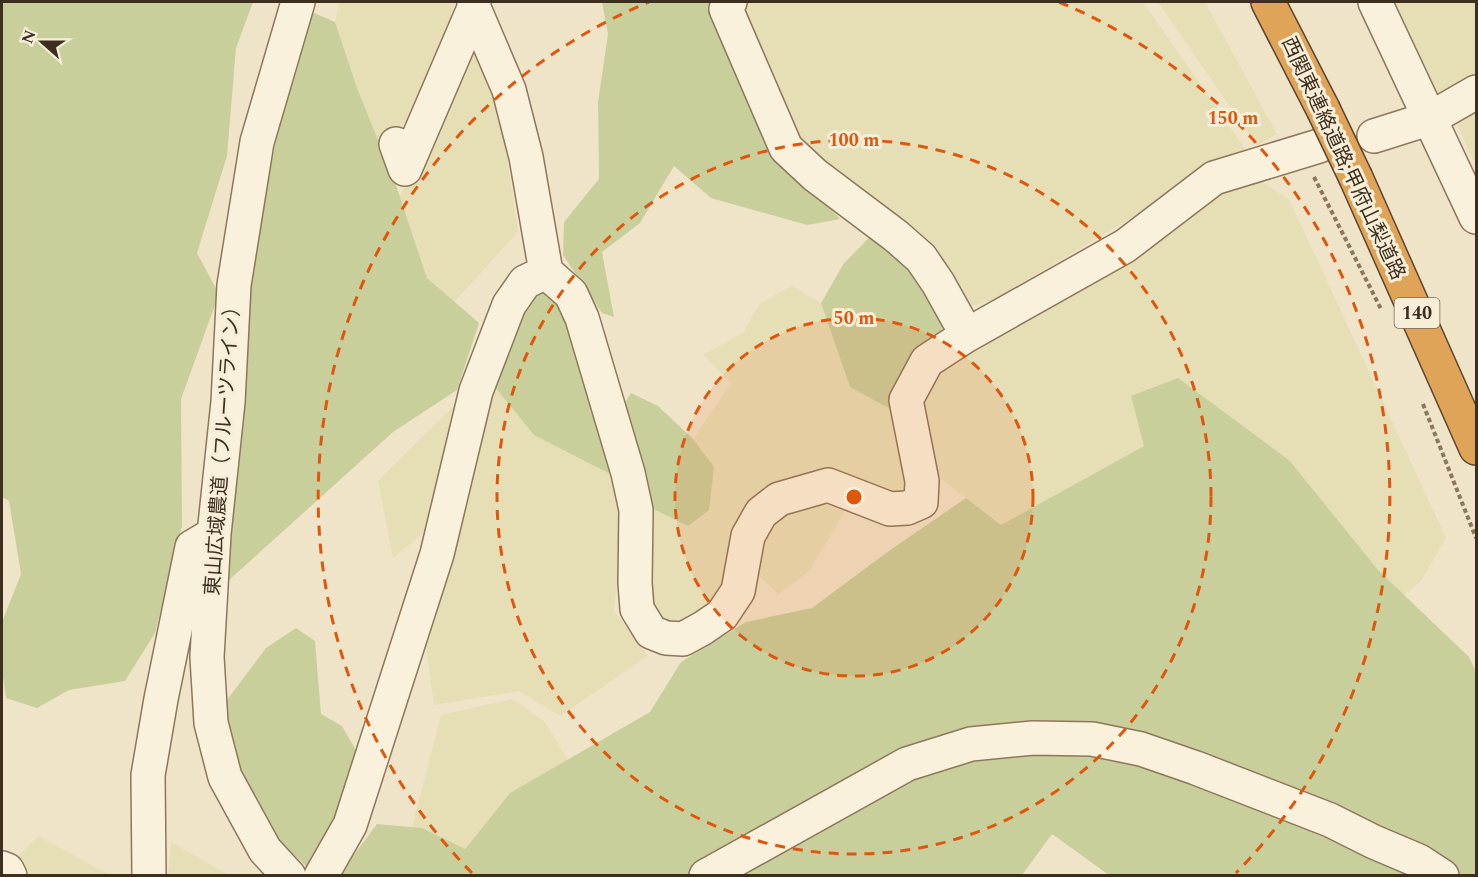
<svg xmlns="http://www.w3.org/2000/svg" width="1478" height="877" viewBox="0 0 1478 877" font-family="Spectral,'Noto Sans JP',serif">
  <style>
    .farmland { fill: #e6deb5 }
    .green { fill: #c9cf9b }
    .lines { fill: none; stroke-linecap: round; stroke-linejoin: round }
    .minor-casing { stroke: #8d765c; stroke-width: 36 }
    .highway-casing { stroke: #5b4430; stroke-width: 36 }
    .path { stroke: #8d765c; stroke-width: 4; stroke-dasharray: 4.5 3; stroke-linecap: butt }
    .minor { stroke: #faf1dc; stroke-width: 33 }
    .highway { stroke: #e0a458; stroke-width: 33 }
    .highway-bridge-casing { stroke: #5b4430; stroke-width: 36; stroke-linecap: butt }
    .highway-bridge { stroke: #e0a458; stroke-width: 33 }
    .ring { fill: none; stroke: #df570d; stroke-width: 3; stroke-dasharray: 10 8 }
    .labels { text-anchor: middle; stroke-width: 6; stroke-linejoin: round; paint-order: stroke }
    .shield { fill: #f7eed8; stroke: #756857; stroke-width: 1.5 }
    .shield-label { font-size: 18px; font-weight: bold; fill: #3d2e20 }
    .street-label { font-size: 20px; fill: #3d2e20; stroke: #f7eed8 }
    .centre { fill: #df570d; stroke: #f7eed8; stroke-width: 3 }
    .ring-label { font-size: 18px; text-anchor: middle; font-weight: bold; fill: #df570d; stroke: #f7eed8; stroke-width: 6; stroke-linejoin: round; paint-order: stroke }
  </style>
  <rect width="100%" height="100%" fill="#f0e4c8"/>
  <path class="farmland" d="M339 2H456L411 120 377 138 357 88 335 22Z
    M740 2H1143L1246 150 993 300 965 308 793 143Z
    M1158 2H1205L1277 134 1257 146Z
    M1387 2H1476V75L1435 101Z
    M473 41 502 125 518 232 454 302 427 278 400 196Z
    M1476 109V167L1456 122Z
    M1257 179 1289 199 1446 538 1421 581 1404 595 1378 570 1144 446 1001 525 938 476 922 407 934 377 1202 198Z
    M792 286 821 303 850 387 892 410 909 474 903 493 767 491 729 588 678 629 652 612 647 506 688 526 713 467 693 439 731 383 703 355 743 333 759 304Z
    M495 387 534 435 614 476 623 518 614 611 648 656 560 716 519 691 434 705 425 641Z
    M458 402 435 523 393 558 378 481Z
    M815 502 845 511 809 571 779 594 755 572 760 539 782 509Z
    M513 699 545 722 568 760 510 793 464 849 422 828 412 827 441 715Z
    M38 836 110 875H30L18 856Z
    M171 842 229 875H168Z"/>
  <path class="green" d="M2 2H253L236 48 227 156 197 253 219 294 181 399 182 526 155 633 125 681 69 690 37 708 6 698 2 670V622L21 574 9 501 2 497Z
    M602 2H721L810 186 840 219 807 225 711 198 674 166 640 223 602 252 614 317 602 313 563 255 564 222 599 179 598 102 608 34Z
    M305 9 335 22 357 88 395 182 427 278 479 323 457 390 393 432 228 581 235 439 254 241Z
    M874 233 905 258 941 314 943 334 892 410 850 387 821 303 844 263Z
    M536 291 550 293 565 310 614 476 534 435 495 387 518 310Z
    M1178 378 1289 460 1378 570 1469 657 1476 672V875H1109L1052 834 1022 875 338 876 377 824 422 828 465 849 510 793 650 712 681 662 746 622 812 608 886 553 966 498 1001 525 1144 446 1131 396Z
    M631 393 658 406 693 439 714 467 709 510 688 526 647 506 621 409Z
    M296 628 315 641 321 714 342 726 361 759 347 816 309 869 270 832 234 766 221 708 266 648Z"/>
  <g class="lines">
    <defs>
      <path id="minor" d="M474 2V8L509 90 526 157 546 272
        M730 2 726 9 786 148 815 175 896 236 921 258 938 283 967 335
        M1375 2 1476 217
        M1374 136 1431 118 1476 92
        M396 144 405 169 474 8
        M2 868 7 870 10 876
        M149 876 148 775 161 699 192 547 214 534
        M289 876 265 850 225 777 211 723 207 657 214 534 228 402 234 285 257 142 298 2
        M321 876 350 825 437 554 476 391 509 305 525 282 546 272 571 294 582 318 628 473 636 510 635 583 637 609 651 632 666 638 683 639 703 628 722 615 738 591 748 536 761 513 779 499 828 485 890 509 907 508 921 502 922 481 906 400 927 361 967 335 1125 246 1214 178 1319 146
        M706 876 907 764 971 744 1033 738 1092 739 1141 749 1196 768 1330 820 1374 842 1419 861 1442 876"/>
      <path id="highway" d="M1268 2 1323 109
        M1356 178 1476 448"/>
    </defs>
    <use href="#minor" class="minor-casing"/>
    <use href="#highway" class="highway-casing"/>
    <path class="path" d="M1314 177 1381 309
      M1423 404 1476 538"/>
    <use href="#minor" class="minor"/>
    <use href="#highway" class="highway"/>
    <defs>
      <path id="highway-bridge" d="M1323 109 1356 178"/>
    </defs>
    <use href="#highway-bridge" class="highway-bridge-casing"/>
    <use href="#highway-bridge" class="highway-bridge"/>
  </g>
  <circle cx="854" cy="497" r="179" fill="#df570d" fill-opacity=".12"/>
  <g class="ring">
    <circle cx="854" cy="497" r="179"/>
    <circle cx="854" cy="497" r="357"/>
    <path d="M472 873A536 536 0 0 1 649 2M1059 2A536 536 0 0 1 1236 873"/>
  </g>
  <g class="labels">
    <rect class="shield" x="1394.5" y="298" width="45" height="30" rx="4.5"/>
    <g class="shield-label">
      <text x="1417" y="319">140</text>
    </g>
    <g class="street-label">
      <text transform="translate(1344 158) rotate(65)" y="7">西関東連絡道路;甲府山梨道路</text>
      <text transform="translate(222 446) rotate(-86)" y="7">東山広域農道（フルーツライン）</text>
    </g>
  </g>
  <circle cx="854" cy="497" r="9" class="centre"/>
  <g class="ring-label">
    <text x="1233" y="124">150 m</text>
    <text x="854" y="146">100 m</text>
    <text x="854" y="324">50 m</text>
  </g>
  <rect width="1478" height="877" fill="none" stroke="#3d2e20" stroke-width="6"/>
  <g transform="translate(42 42) rotate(291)" stroke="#f7eed8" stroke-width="4.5" paint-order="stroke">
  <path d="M0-4.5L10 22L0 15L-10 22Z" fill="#3d2e20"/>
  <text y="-9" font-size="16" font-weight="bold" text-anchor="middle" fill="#3d2e20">N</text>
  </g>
</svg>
